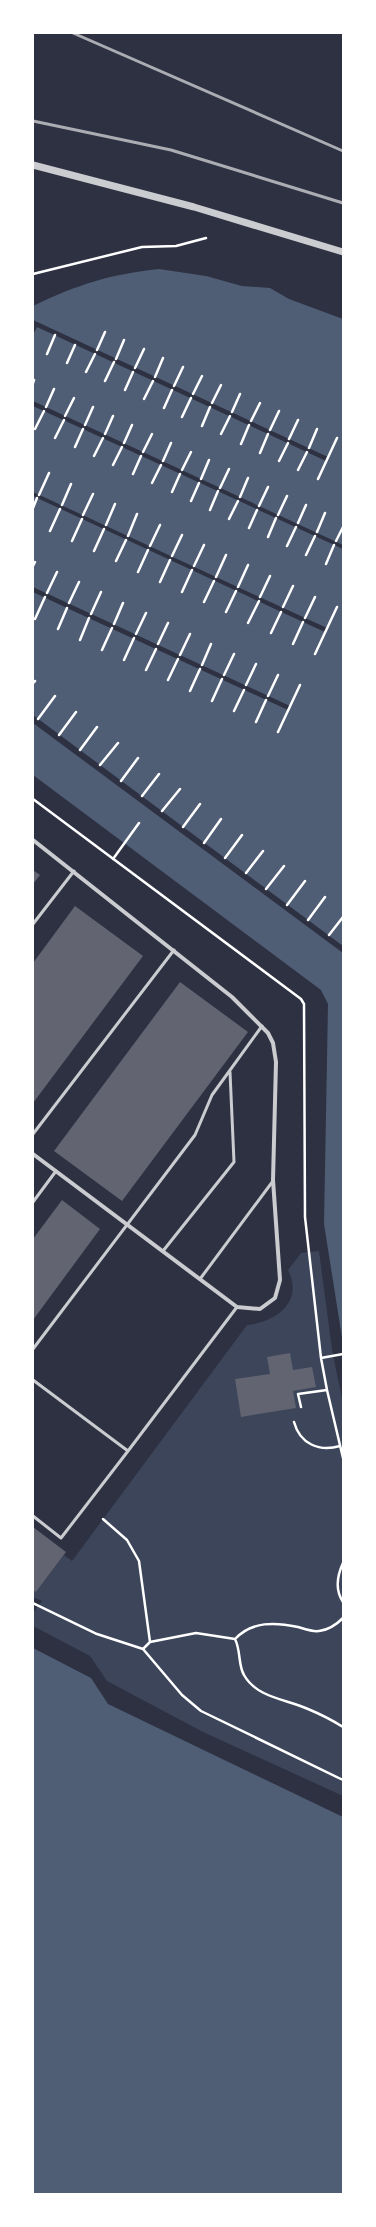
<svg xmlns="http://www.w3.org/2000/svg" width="376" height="2227" viewBox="0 0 376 2227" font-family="Overpass,sans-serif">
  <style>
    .green { fill: #3c4559 }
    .water { fill: #4f5d75 }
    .pier { fill: #2d3142 }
    .building { fill: #626471 }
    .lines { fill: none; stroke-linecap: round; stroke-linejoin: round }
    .path { stroke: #fff; stroke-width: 2.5 }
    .service { stroke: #caccd0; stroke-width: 3 }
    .minor { stroke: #caccd0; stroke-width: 4 }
    .tertiary { stroke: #caccd0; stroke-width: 7 }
    .rail { stroke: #abadb3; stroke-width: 3 }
  </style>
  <rect width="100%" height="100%" fill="#2d3142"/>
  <path class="green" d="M319 1251 332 1349 343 1404V1796L203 1732 107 1681 90 1656 33 1626V1613L42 1601 33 1597V1590L36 1592 64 1555 72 1561 247 1325C276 1322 304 1302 288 1270L301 1253Z"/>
  <path class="water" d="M159 269 206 276 242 286 270 288 289 299 343 319V1344L324 1224 328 1004 321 990 33 775V306C76 285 111 274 159 269Z
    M33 1648 91 1678 108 1704 343 1817V2194H33Z"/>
  <path class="pier" d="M33 320 328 457 326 461 37 327 33 335Z
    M33 401 343 545V549L33 406Z
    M33 492 216 577 327 628 325 632 303 622 33 496Z
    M33 587 180 655 290 706 288 710 67 608 33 592Z
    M33 715 343 946V953L33 723Z"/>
  <path class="building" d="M33 870 40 875 33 884Z
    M75 906 143 956 33 1103V963Z
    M180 982 248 1032 122 1201 54 1151Z
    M62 1200 100 1229 33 1320V1239Z
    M290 1353 293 1370 312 1367 316 1387 293 1391 296 1408 241 1417 235 1379 270 1374 267 1357Z
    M33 1527 66 1552 36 1592 33 1590Z"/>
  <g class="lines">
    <path class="path" d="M33 274 142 247 176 246 206 238
      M97 350 105 332
      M47 354 55 335
      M116 359 124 340
      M67 363 75 345
      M135 368 144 349
      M86 372 95 354
      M155 377 163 358
      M105 381 114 362
      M33 383 34 380
      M174 386 183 367
      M125 390 133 372
      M193 394 202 376
      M144 399 153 381
      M212 403 221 385
      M46 407 54 389
      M164 408 172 390
      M232 412 240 394
      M65 416 74 398
      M182 417 191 398
      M251 421 260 403
      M85 425 93 407
      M202 426 210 407
      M35 429 44 411
      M270 430 279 411
      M105 434 113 416
      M221 434 230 416
      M55 438 64 420
      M289 439 298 420
      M124 443 132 425
      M241 444 249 425
      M75 447 83 429
      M309 448 317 429
      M143 452 152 434
      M260 453 268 434
      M94 456 103 438
      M163 461 171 443
      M279 461 288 443
      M113 465 122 447
      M182 470 191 452
      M298 470 307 452
      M133 474 141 456
      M201 479 209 460
      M318 479 337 438
      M152 483 161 465
      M220 488 229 469
      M172 492 180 474
      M39 495 49 473
      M240 497 248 478
      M191 501 199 483
      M62 505 71 484
      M259 506 268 487
      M33 508 37 498
      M210 510 218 491
      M83 515 93 494
      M278 515 287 496
      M229 519 238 501
      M298 523 306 505
      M106 525 115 504
      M249 528 257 510
      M50 531 60 509
      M317 532 325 513
      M128 536 137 514
      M268 537 276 518
      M72 541 82 519
      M336 541 343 527
      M150 546 160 525
      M287 546 296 527
      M94 551 104 529
      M306 555 315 536
      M172 556 182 535
      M116 561 126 540
      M326 564 334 545
      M33 566 35 562
      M194 566 204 545
      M138 572 148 550
      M216 577 226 555
      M160 582 170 560
      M238 587 248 565
      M182 592 192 570
      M47 593 57 572
      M260 597 270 576
      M204 602 214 581
      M69 603 79 582
      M283 607 293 586
      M226 612 236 591
      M91 614 101 592
      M305 618 315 597
      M35 619 45 597
      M248 623 259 601
      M114 624 123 603
      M58 629 67 608
      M271 633 281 612
      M136 634 146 613
      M80 640 89 618
      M158 644 168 623
      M293 644 303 622
      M102 650 112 628
      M315 654 337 607
      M180 655 190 634
      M124 660 134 638
      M202 665 211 644
      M146 670 156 649
      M224 675 234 654
      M168 680 178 659
      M33 683 35 681
      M246 685 256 664
      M190 691 200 669
      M268 696 278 675
      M212 701 222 679
      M234 711 244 690
      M38 719 55 696
      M256 722 266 700
      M278 732 300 685
      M59 735 76 712
      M80 750 97 727
      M100 765 118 743
      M121 781 138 758
      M142 796 159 774
      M33 799 301 999 304 1004 305 1217 321 1358 327 1390 343 1458
      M162 811 180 789
      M183 827 200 804
      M204 843 221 819
      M225 858 242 835
      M113 859 139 823
      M246 873 263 851
      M266 889 284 866
      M287 905 305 881
      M308 920 325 897
      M329 935 343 917
      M321 1358 343 1354
      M301 1407 298 1394 327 1390
      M294 1422C300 1444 319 1452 340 1446
      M103 1519 127 1540 139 1561 150 1642 196 1633 235 1639C241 1651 238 1665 244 1675 257 1698 286 1699 308 1709 320 1714 332 1720 343 1727
      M343 1563C337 1576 335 1590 343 1602
      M33 1603 97 1634 143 1649 182 1695 201 1711 343 1780
      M235 1639C252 1621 275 1622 298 1627 305 1629 312 1632 319 1631 329 1630 336 1625 343 1618
      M143 1649 150 1642"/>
    <path class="service" d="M33 924 74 871
      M33 1134 174 950
      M33 1202 56 1171
      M163 1251 234 1162 230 1072
      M200 1279 273 1181
      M33 1349 195 1135 212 1095 262 1026
      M33 1380 128 1451 237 1307
      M33 1516 61 1538 128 1451"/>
    <path class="minor" d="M33 840 232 997 268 1033 273 1043 276 1062 273 1180 280 1280 275 1298 260 1309 237 1307 33 1154"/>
    <path class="tertiary" d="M33 165 194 207 343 252"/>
    <path class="rail" d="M73 33 343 151
      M33 121 171 150 343 203"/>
  </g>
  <rect width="376" height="2227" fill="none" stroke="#ffffff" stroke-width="68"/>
</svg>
